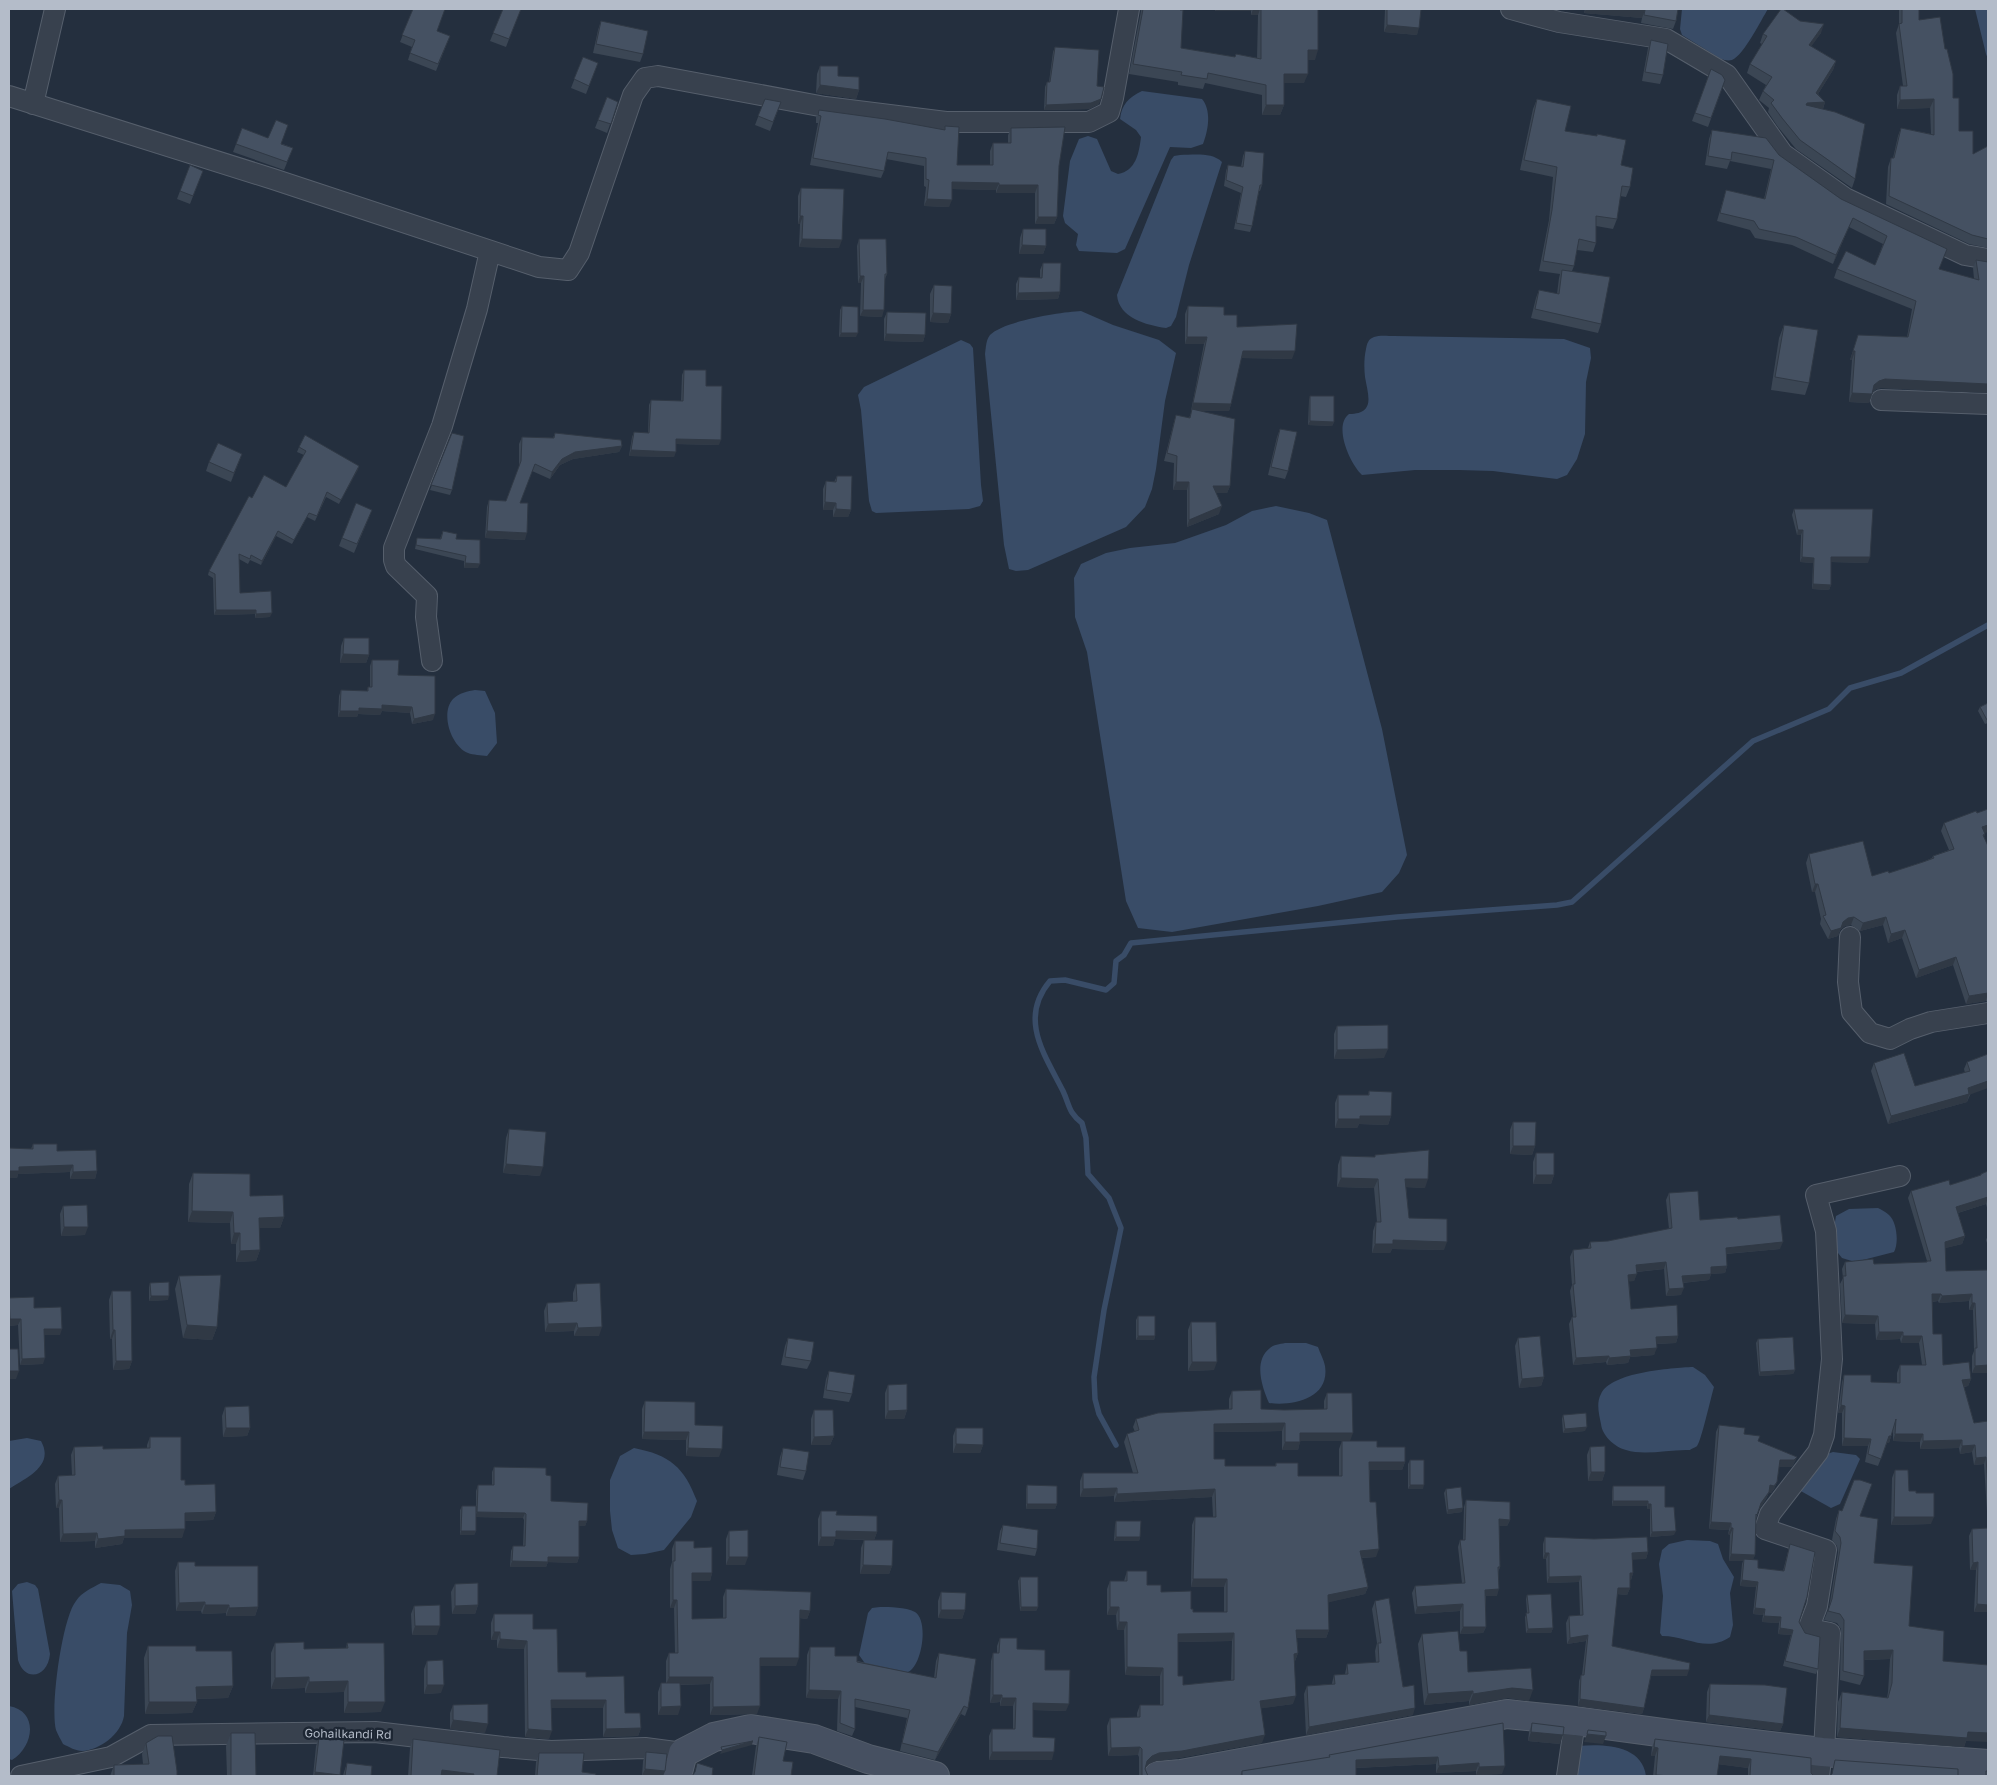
<svg xmlns="http://www.w3.org/2000/svg" width="1997" height="1785" viewBox="0 0 1997 1785" font-family="'Golos Text',sans-serif">
  <style>
    .water { fill: #394c67 }
    .lines { fill: none; stroke-linecap: round; stroke-linejoin: round }
    .stream { stroke: #394c67; stroke-width: 5.5 }
    .street-casing { stroke: #565f6c; stroke-width: 22 }
    .secondary-casing { stroke: #565f6c; stroke-width: 30 }
    .street { stroke: #38414e; stroke-width: 20 }
    .secondary { stroke: #465061; stroke-width: 28 }
    .wall { fill: #3b4654; fill-rule: evenodd }
    .shaded-wall { fill: #303945 }
    .building { fill: #455162; stroke: #303945; fill-rule: evenodd }
    .labels { text-anchor: middle; stroke-width: 5; stroke-linejoin: round; paint-order: stroke }
    .street-label { font-size: 12px; fill: #b4bcc9; stroke: #1d2633 }
  </style>
  <rect width="100%" height="100%" fill="#242f3e"/>
  <path class="water" d="M1682 9H1768C1761 20 1744 55 1732 60 1728 61 1724 60 1721 59L1682 35 1680 29Z
    M1975 9H1988V59L1986 54Z
    M1142 91 1202 99C1212 111 1208 131 1203 144L1191 148 1170 147 1125 249 1117 253 1079 251 1076 245 1078 234 1065 223 1063 216 1070 161 1079 139 1088 136 1097 139 1111 171 1118 174C1136 171 1139 153 1141 137L1136 130 1120 119C1122 104 1128 98 1142 91Z
    M1180 155C1193 155 1212 152 1222 162L1189 265 1176 317 1171 326 1166 328C1146 325 1119 318 1117 295L1171 160 1174 156Z
    M1081 311 1113 325 1159 340 1176 353 1165 401 1156 469 1152 489 1145 507 1126 527 1028 570 1016 571 1009 569 1004 545 985 354C986 347 986 340 990 335 1004 321 1061 312 1081 311Z
    M1394 336 1564 339 1590 348 1591 358 1586 382 1585 434 1577 459 1567 475 1557 479 1493 471 1459 470H1415L1362 475C1350 464 1333 426 1349 414 1376 414 1368 395 1365 377 1364 368 1364 358 1366 349 1367 344 1368 339 1374 337 1379 335 1388 336 1394 336Z
    M961 340 970 344 973 348 981 485 983 501 980 506 969 509 876 513 872 511 869 501 861 410 858 395 864 387Z
    M1276 506 1309 513 1327 520 1382 729 1407 855 1399 873 1382 892 1318 906 1172 932 1138 928 1126 901 1087 652 1075 617 1074 578 1081 564 1106 553 1130 548 1175 543 1226 525 1252 511Z
    M475 690 485 691 495 713 497 743 487 756C481 755 473 755 468 753 451 746 440 713 453 699 459 693 468 691 475 690Z
    M1878 1208C1882 1210 1886 1212 1889 1215 1897 1222 1899 1243 1894 1252L1855 1262 1842 1258 1838 1253 1834 1228 1836 1216 1849 1209Z
    M1285 1343H1306L1318 1347C1320 1353 1324 1360 1325 1366 1330 1399 1293 1406 1269 1403 1262 1387 1253 1361 1270 1348 1273 1345 1280 1344 1285 1343Z
    M1693 1367 1705 1375 1714 1387C1711 1397 1701 1442 1697 1446 1696 1447 1691 1449 1690 1450 1670 1449 1645 1456 1626 1450 1614 1447 1602 1435 1601 1424 1599 1414 1596 1403 1601 1394 1611 1372 1671 1368 1693 1367Z
    M27 1438 41 1441C55 1466 26 1478 9 1489V1441Z
    M634 1448C670 1455 684 1467 697 1501L691 1517 664 1550 645 1554 631 1555 618 1548 612 1530 610 1511V1480L620 1456Z
    M1833 1452 1856 1455 1860 1459 1840 1504 1831 1508 1799 1490 1824 1455Z
    M1687 1540 1710 1541 1718 1544 1723 1559 1734 1577 1730 1593 1733 1625 1730 1637C1706 1653 1688 1636 1662 1636L1660 1633 1663 1596 1659 1564 1662 1550 1669 1544Z
    M27 1582 35 1585 38 1589 50 1654C48 1677 25 1683 18 1660L12 1591 18 1584Z
    M101 1583 120 1585 130 1591 132 1605 127 1633 124 1716C121 1734 100 1750 82 1751 76 1751 69 1747 63 1744 61 1740 58 1735 56 1730 50 1708 62 1618 76 1601 82 1592 92 1588 101 1583Z
    M880 1607C890 1607 905 1607 915 1612 929 1621 922 1666 908 1672 896 1677 881 1671 869 1669L859 1655 868 1613 872 1608Z
    M9 1706C39 1711 34 1747 12 1760L9 1759Z
    M1579 1746C1604 1744 1642 1745 1646 1776H1570Z"/>
  <g class="lines">
    <path class="stream" d="M1116 1445 1099 1414 1095 1399 1094 1377 1104 1310 1121 1228 1109 1198 1088 1174 1086 1138 1082 1123C1068 1112 1070 1106 1063 1091 1045 1055 1018 1019 1050 981L1065 980 1106 990 1114 983 1116 961 1124 955 1131 943 1397 917 1557 905 1572 902 1753 741 1829 709 1850 688 1901 673 1988 625"/>
    <defs>
      <path id="street" d="M1511 9 1559 22 1666 39 1727 75 1783 154 1845 198 1965 255 1988 259
        M9 96 273 179 539 267 568 270 579 253 633 95 645 78 658 76 825 107 946 122H1089L1109 112 1113 98 1129 9
        M33 104 55 9
        M1881 400 1988 404
        M432 661 426 617 427 596 396 566 394 560V548L442 426 477 309 490 251
        M1850 937 1848 982 1852 1012 1870 1033 1890 1039 1910 1029 1931 1022 1988 1013
        M1824 1752 1830 1633 1810 1629 1809 1627 1817 1606 1826 1550 1765 1529 1770 1514 1818 1452 1824 1435 1832 1359 1826 1231 1816 1195 1900 1176
        M21 1776 111 1757 151 1735 375 1732 503 1747 551 1751 645 1748 683 1753
        M1567 1776 1575 1721
        M1819 1776 1822 1752"/>
      <path id="secondary" d="M677 1776 683 1753 714 1737 751 1729 814 1739 868 1759 935 1776
        M1158 1776 1181 1774 1507 1714 1575 1721 1679 1735 1822 1752 1988 1764"/>
    </defs>
    <use href="#street" class="street-casing"/>
    <use href="#secondary" class="secondary-casing"/>
    <use href="#street" class="street"/>
    <use href="#secondary" class="secondary"/>
  </g>
  <path class="wall" d="M413 9 437 31 450 36 436 71 408 60 412 47 400 42Z
    M503 9H521L506 47 490 41Z
    M1140 9H1180L1181 48 1235 57 1236 54 1257 58 1258 15H1251V11H1215V9H1318L1315 60H1308L1304 83H1284V105L1280 115H1262V95L1205 83 1203 89 1178 85V82L1129 74 1141 11Z
    M1385 9H1421L1417 35 1384 32Z
    M1585 9H1678L1676 21 1673 29 1641 23 1642 18 1584 13Z
    M1899 9H1919V20L1953 98 1959 131 1973 154 1988 146V248L1969 244 1886 204 1888 167 1891 158H1893L1898 136 1901 128 1931 134 1930 108 1897 109V95L1900 86H1903L1896 33 1899 24Z
    M601 21 643 54 640 62 593 53 598 30Z
    M1800 21 1821 33 1811 46 1836 61 1833 70 1818 94 1825 102 1823 109 1855 179 1852 188 1796 149 1778 127 1768 112 1769 108 1759 100 1763 91 1766 85 1747 73 1750 64 1762 44 1760 43 1763 34Z
    M1651 40 1663 75 1660 84 1642 81 1648 48Z
    M1055 47 1097 86 1099 104 1089 109 1044 110 1045 87 1047 82H1049L1053 52Z
    M583 57 598 63 586 94 571 88Z
    M820 66 838 76 859 90 856 99 816 93 817 74Z
    M1711 69 1725 80 1708 127 1692 121Z
    M607 97 618 102 607 133 595 128Z
    M765 99 781 102 770 131 755 125Z
    M1537 99 1565 131 1621 165 1630 187 1626 197 1620 196 1617 219 1613 229 1596 226V243L1593 252 1577 250 1574 266 1572 271 1601 324 1598 333 1531 318 1536 298 1539 290 1557 294 1559 278 1560 274 1539 271 1549 220 1553 177 1520 170 1533 109Z
    M819 110 944 130 945 126 957 165H990V151L993 143H1008V135L1011 128 1059 166 1057 217 1054 224H1035V193H996V190L952 189 949 207 924 206 926 187 924 186V166L886 159 884 171 881 178 810 165 818 123H816V117Z
    M242 128 293 148 284 170 233 152Z
    M1712 130 1779 155 1939 269 1974 279 1973 268 1976 260 1988 262V393L1881 388 1876 389 1873 392 1869 403 1849 402 1852 360H1850L1858 335 1907 337 1912 309 1834 278 1837 269 1875 265 1883 244 1849 227 1833 264 1792 245 1755 238 1750 230 1717 221 1726 190 1764 199 1771 169 1730 161 1727 169 1705 165 1709 139Z
    M1245 151 1262 185 1260 191H1259L1252 226 1250 232 1234 229 1241 193 1224 186 1226 171 1228 165 1241 167 1243 156Z
    M203 171 190 204 177 199 180 191Z
    M801 188 839 248 799 247 800 224H798V196Z
    M1023 229 1046 246 1043 254H1019L1020 238Z
    M859 239 887 274 885 279 882 317 860 316 861 283H858L857 246Z
    M1043 263 1060 292 1058 299 1016 300V284L1019 277 1040 278V270Z
    M934 285 951 314 948 323 930 322V294Z
    M842 306 856 337H839L840 310Z
    M1188 306 1224 315 1237 327 1292 359 1241 358 1231 404 1229 411H1201L1230 486 1227 493H1216L1219 514 1187 527V490H1173L1174 463 1164 461 1174 422 1176 415 1189 418 1192 411H1191L1204 344H1185V314Z
    M887 312 925 335 923 342 884 341V319Z
    M1784 325 1809 383 1805 395 1771 390 1779 338Z
    M684 370 706 386 719 445 676 444 674 457 629 456 632 437 634 432 648 433 649 405 651 400 681 401 682 375Z
    M1310 396 1334 422 1332 426 1308 425 1309 400Z
    M1280 429 1288 471 1285 479 1268 475 1277 437Z
    M452 433V490L450 495 430 490Z
    M555 433 622 446 619 452 573 459 560 465 550 479 532 471 520 503 525 540 485 538 487 507 489 500 506 501 519 467V444L522 437 553 438Z
    M299 447 359 466 339 504 326 497 315 521 307 517 292 544 276 536 261 565 250 560 248 564 239 559 240 593 270 617 255 618V614L214 615 213 578 208 575 209 571 252 498 286 487 304 455 297 452Z
    M242 454 231 482 206 471 209 462Z
    M837 476 851 510 848 517H833V510H823V489L826 481 834 482Z
    M1794 509 1868 563 1831 562V585L1829 590 1812 589 1813 563 1800 562 1801 535H1797L1792 515Z
    M372 510 354 553 339 546 342 538Z
    M443 531 456 539 478 568H464V561L415 549 417 538 440 539Z
    M344 638 369 655 366 663H340L341 646Z
    M372 660 398 675 433 720 412 724 410 713 382 711 380 715 358 714 357 717H338L339 696 341 690 367 691 368 687H370V666Z
    M1988 703V723L1985 724 1978 711 1980 707Z
    M1944 823 1985 833 1984 837 1988 846V1002L1986 1001 1966 1004 1953 965 1916 978 1902 938 1888 943 1883 925 1860 931 1851 925 1845 926 1840 930 1838 936 1828 939 1820 924 1821 919 1815 892H1812L1806 863 1809 854 1872 876 1889 873 1923 862 1932 858 1933 856 1949 850 1941 831Z
    M1337 1026 1384 1058 1334 1059V1034Z
    M1988 1054 1967 1102 1888 1124 1871 1071 1874 1063 1915 1086 1965 1073 1964 1069 1967 1062Z
    M1369 1091 1391 1116 1388 1125 1359 1124 1357 1128H1335V1103L1338 1095H1368Z
    M1513 1122 1535 1146 1532 1155 1510 1154V1130Z
    M509 1129 540 1176 503 1173 506 1138Z
    M33 1144 57 1151 97 1171 95 1179H70V1172L18 1174 17 1178H9L31 1149Z
    M1536 1153 1554 1175 1551 1184H1533V1162Z
    M1375 1155 1425 1188 1406 1187 1409 1218 1444 1250 1392 1249 1390 1253H1372L1373 1231 1376 1222H1377L1374 1188 1337 1187 1338 1165 1341 1156 1375 1157Z
    M1988 1171V1211L1986 1204 1958 1213 1965 1236 1962 1244 1945 1248 1946 1271 1988 1270V1373H1972V1356L1974 1351 1973 1310H1969V1301L1939 1303 1938 1301 1932 1302 1933 1334 1943 1365 1971 1379 1968 1386 1964 1387 1974 1423 1988 1421V1612H1974L1976 1570H1970L1969 1536 1972 1529 1988 1528 1984 1464 1974 1465 1972 1452 1960 1454 1959 1448 1920 1449V1442L1893 1441V1430L1889 1443H1887L1878 1466 1865 1462 1868 1446H1842V1413H1838L1842 1382 1844 1375 1871 1382 1897 1383V1373L1900 1365H1922L1919 1343H1901L1900 1339 1876 1340 1875 1324 1842 1323 1840 1284 1843 1278 1842 1269 1845 1262 1874 1264 1926 1262 1927 1261 1908 1198 1911 1191 1950 1185 1980 1176 1981 1174Z
    M193 1173 250 1196 284 1217 280 1228H259L260 1250 256 1261 236 1262V1244H231L230 1223 188 1222 189 1184Z
    M1669 1193 1700 1220 1738 1219 1780 1249 1726 1254 1727 1266 1725 1273 1711 1274 1709 1280 1683 1283 1681 1295 1666 1296 1664 1269 1637 1272 1634 1281H1629L1631 1309 1678 1336 1676 1343 1657 1344 1654 1355 1630 1357 1628 1363 1607 1365 1606 1362 1573 1365 1569 1324 1572 1317H1573L1570 1291 1572 1285 1570 1257 1573 1250 1588 1248 1590 1242 1608 1241 1669 1229 1666 1200Z
    M63 1206 85 1235 61 1236 60 1214Z
    M1988 1235V1246L1986 1240Z
    M179 1276 217 1327 212 1340 183 1338 175 1289Z
    M150 1283 168 1300 149 1301V1287Z
    M576 1284 599 1336H574V1331L545 1332 544 1311 547 1303 573 1301V1293Z
    M112 1291 132 1361 129 1369 113 1370 112 1339H110L109 1300Z
    M9 1298 34 1308 60 1335H44L43 1364 20 1365 18 1325 9 1326Z
    M1138 1316 1155 1336 1154 1340H1136V1320Z
    M1191 1322 1214 1370 1188 1371V1330Z
    M788 1338 811 1361 807 1369 781 1365 785 1346Z
    M1518 1338 1544 1377 1541 1386 1519 1388 1515 1346Z
    M1758 1339 1795 1370 1793 1374 1759 1376 1756 1343Z
    M829 1371 852 1394 849 1402 823 1398 826 1379Z
    M888 1385 907 1410 904 1419H885V1393Z
    M1232 1391 1261 1409 1284 1410H1324V1401L1327 1393 1350 1441H1300L1298 1450H1282V1431L1214 1432V1459L1225 1466H1275L1276 1463 1298 1476H1339V1449L1342 1441 1377 1447 1405 1462 1402 1470H1370V1502L1376 1557 1362 1558 1368 1587 1365 1594 1328 1602 1329 1630 1326 1638H1297L1298 1653 1295 1661H1294L1293 1704 1261 1708 1262 1743 1179 1758 1156 1761 1149 1764 1146 1767 1145 1769 1148 1776H1139V1757L1138 1755 1108 1756 1107 1726 1110 1718 1137 1717V1713L1140 1705H1160V1676L1125 1675 1124 1630H1117L1116 1615H1107V1589L1110 1581H1124L1127 1571 1147 1585 1161 1592 1191 1609 1193 1612H1224V1587H1191L1192 1525 1195 1517H1213L1212 1497 1114 1502V1496L1080 1497V1481L1083 1473H1133L1124 1442 1127 1434 1135 1432 1133 1427 1136 1419 1229 1409V1399ZM1232 1641 1231 1680 1183 1685 1178 1676V1642Z
    M645 1401 695 1425 719 1457 686 1456V1440L642 1439V1409Z
    M225 1407 250 1428 247 1436 223 1437 222 1416Z
    M814 1410 834 1436 830 1445H811V1419Z
    M1563 1415 1585 1431 1563 1433 1562 1419Z
    M1719 1425 1744 1434 1758 1441 1797 1457 1792 1467H1779L1777 1482 1774 1489 1771 1493 1769 1492 1766 1499 1759 1509 1756 1519 1755 1555 1753 1559 1758 1568 1783 1571 1790 1544 1799 1622 1818 1669 1816 1674 1783 1666 1791 1635 1778 1634 1779 1623 1762 1622 1763 1615 1753 1614 1756 1587 1740 1586 1742 1564 1743 1561H1729L1730 1535 1728 1534 1729 1530 1709 1529 1716 1432Z
    M956 1428 983 1445 980 1453H953V1436Z
    M150 1437 181 1480 216 1512 213 1520 185 1521 182 1538H124L122 1544 95 1548V1541L60 1542 59 1508H56L55 1484 58 1476 72 1475 71 1455 74 1447 103 1449 147 1448V1445Z
    M1590 1447 1605 1472 1602 1481H1588L1587 1455Z
    M783 1448 806 1471 803 1480 777 1475 780 1457Z
    M1410 1460 1423 1489H1408V1464Z
    M494 1467 546 1475 551 1501 587 1521 585 1526H579V1557L577 1563 548 1562 546 1567H510L511 1551 513 1546H523L524 1520 523 1518 476 1517V1531L474 1535H460V1510L462 1506H476V1491L478 1485H492V1472Z
    M1895 1470 1909 1491 1916 1493 1931 1524 1891 1525 1892 1478Z
    M1027 1485 1057 1504 1055 1509H1026V1489Z
    M1613 1486 1665 1507 1674 1535 1650 1537V1509H1647V1506H1612V1491Z
    M1446 1489 1462 1512 1447 1514 1444 1493Z
    M1466 1500 1510 1520 1507 1526H1499L1500 1567 1498 1573 1497 1596H1486V1627L1483 1633 1460 1634V1611L1415 1614 1412 1593 1415 1586 1462 1583 1458 1547 1460 1540H1463L1464 1507Z
    M1839 1510 1860 1516 1874 1563 1909 1626 1943 1661 1966 1741 1964 1747 1837 1737 1838 1702 1842 1692 1887 1698 1888 1692 1890 1659 1864 1660V1676L1860 1685 1840 1680 1841 1629 1837 1623 1824 1620 1829 1608 1838 1552 1837 1546 1832 1540 1836 1519Z
    M821 1511 836 1515 877 1532 874 1540 892 1566 889 1574H860L861 1548 864 1540 835 1539 833 1546H818V1519Z
    M1116 1521 1140 1537 1139 1541H1114L1115 1525Z
    M1003 1525 1037 1549 1035 1556 997 1550 1000 1531Z
    M729 1531 745 1565H726V1539Z
    M1545 1537 1648 1552 1646 1559H1632L1633 1573 1631 1580H1630V1588L1627 1595 1617 1594 1612 1646 1687 1676H1651L1644 1708 1642 1714 1578 1706 1579 1681 1581 1675H1582L1586 1641 1567 1644 1566 1623 1569 1616 1580 1615 1579 1582 1547 1583 1546 1559H1543V1544Z
    M675 1541 694 1548 712 1573 710 1581H692V1619L723 1618V1597L726 1589 810 1611 807 1619 800 1618 796 1666H760L757 1714 710 1715V1684L680 1685 678 1715H658V1692L661 1683H666V1661L669 1653H675L674 1608H670V1569L672 1562V1549Z
    M178 1562 195 1566 258 1607 255 1616H226V1613L202 1614 201 1611H176L175 1571Z
    M1020 1577 1038 1607 1036 1611H1020L1018 1581Z
    M455 1584 478 1605 475 1614H452L451 1592Z
    M941 1592 965 1610 962 1619 938 1618V1601Z
    M1527 1595 1553 1628 1551 1633H1526L1525 1617 1527 1613 1526 1599Z
    M1375 1601 1413 1715 1306 1735 1304 1694 1307 1686 1332 1684V1683L1334 1675 1345 1674 1347 1664 1376 1663 1375 1651 1377 1643 1372 1609Z
    M414 1606 437 1635H412L411 1614Z
    M494 1614 533 1629 558 1672 586 1677 641 1728 638 1736 603 1737V1708H551L549 1739 525 1737 524 1649 497 1648V1640H491V1623Z
    M1422 1634 1460 1651 1468 1672 1529 1701 1508 1698 1469 1705V1701L1424 1705 1418 1644Z
    M1000 1638 1045 1670 1066 1711 1033 1710V1737L1052 1760H989V1736L992 1729H1013V1706H1000V1702L990 1703 991 1661 993 1653H997V1646Z
    M275 1643 304 1649H346L347 1643 381 1712 344 1713V1692L305 1693V1688L271 1689V1653Z
    M148 1646 196 1651 233 1686 228 1698 197 1699V1702L192 1713 145 1714 144 1658Z
    M810 1647 835 1656 934 1678 936 1661 939 1653 968 1708 965 1716 961 1714 935 1760 900 1751 907 1718 855 1707V1729L852 1736 837 1731 838 1699 806 1698 807 1655Z
    M427 1661 441 1693 424 1694V1669Z
    M1710 1684 1783 1724 1780 1731 1706 1722 1707 1692Z
    M453 1705 485 1733 450 1729V1713Z
    M1503 1723 1502 1774 1476 1775V1771L1436 1773V1764L1356 1768V1776H1240L1242 1771 1329 1758V1755Z
    M1532 1723 1560 1744 1528 1741 1529 1732Z
    M231 1733 256 1776H227L226 1746Z
    M319 1737 340 1775V1776H313L316 1746Z
    M759 1737 783 1761 791 1776H752L756 1746Z
    M413 1739 497 1776H408L410 1748Z
    M1655 1739 1811 1773 1814 1776H1748V1768L1718 1764 1717 1776H1653L1655 1756H1651L1652 1747Z
    M146 1743 177 1776H110L114 1765 143 1764 142 1754Z
    M646 1752 665 1771 663 1776H642L643 1761Z
    M539 1753 582 1772 595 1776H535L536 1762Z
    M347 1763 371 1776H343L344 1772Z"/>
  <path class="shaded-wall" d="M1216 9H1252L1251 11H1215Z
    M1253 9H1260L1258 15H1251Z
    M1586 9H1634L1645 10 1642 18 1584 13Z
    M1824 24 1821 33 1806 54 1809 45Z
    M1387 25 1419 28 1417 35 1384 32Z
    M1308 50H1318L1315 60H1304Z
    M1836 61 1833 70 1813 102H1825L1822 111 1803 112 1807 103 1816 93Z
    M1284 74H1308L1304 83H1280Z
    M820 85 859 90 856 99 816 93Z
    M1101 99 1099 104 1089 109 1044 110 1046 105Z
    M1934 99 1930 108 1897 109 1900 100Z
    M1266 105H1284L1280 115H1262Z
    M952 182 999 183 996 190 949 189Z
    M999 185H1038L1035 193H996Z
    M927 199 952 200 949 207 924 206Z
    M800 216H803L800 224H798Z
    M1038 217H1057L1054 224H1035Z
    M1853 218 1849 227 1833 264 1836 255Z
    M802 239 842 240 839 248 799 247Z
    M1022 245 1046 246 1043 254H1019Z
    M860 276H864L861 283H858Z
    M1060 292 1058 299 1016 300 1018 293Z
    M863 310H884L882 317 860 316Z
    M933 313 951 314 948 323 930 322Z
    M841 333H858L856 337H839Z
    M886 334 925 335 923 342 884 341Z
    M1187 337H1207L1204 344H1185Z
    M1243 351H1295L1292 359 1240 358Z
    M1853 351H1855L1852 360H1850Z
    M1885 379 1988 384V393L1881 388 1876 389 1871 393 1874 385 1879 381Z
    M1852 393 1872 394 1869 403 1849 402Z
    M1193 403 1231 404 1229 411H1191Z
    M1310 421 1334 422 1332 426 1308 425Z
    M676 439 721 440 719 445 674 444Z
    M622 446 619 452 573 459 560 465 550 479 552 472 562 459 575 452Z
    M631 450 676 452 674 457 629 456Z
    M242 454 239 462 231 482 234 473Z
    M359 466 358 470 339 504 341 500Z
    M1176 482H1189L1187 490H1173Z
    M1213 486H1230L1227 493H1210Z
    M825 502 836 503 833 510H823Z
    M1222 506 1219 514 1187 527 1189 520Z
    M836 509 851 510 848 517H833Z
    M1798 530H1803L1801 535H1797Z
    M278 531 276 536 261 565 262 561Z
    M487 531 527 533 525 540 485 538Z
    M1802 557 1814 558 1813 563 1800 562Z
    M1831 557H1870L1868 563 1829 562Z
    M465 563 480 564 478 568H464Z
    M1813 584 1831 585 1829 590 1812 589Z
    M216 610H256L255 614 214 615Z
    M272 613 270 617 255 618 256 614Z
    M343 654 369 655 366 663H340Z
    M382 705 412 707 410 713 382 711 380 715 358 714 357 717H338L340 711Z
    M435 714 433 720 412 724 414 719Z
    M1988 825V832L1979 835 1982 827Z
    M1815 884H1818L1815 892H1812Z
    M1854 917 1851 925 1845 926 1840 930 1838 936 1828 939 1831 931 1848 918Z
    M1886 917 1883 925 1860 931 1863 923Z
    M1905 930 1902 938 1888 943 1891 934Z
    M1956 957 1953 965 1916 978 1919 970Z
    M1988 993 1986 1001 1966 1004 1969 996Z
    M1388 1049 1384 1058 1334 1059 1337 1050Z
    M1988 1081V1088L1969 1095 1967 1102 1888 1124 1891 1116Z
    M1360 1116H1391L1388 1125 1359 1124 1357 1128H1335L1338 1119Z
    M1513 1146H1535L1532 1155 1510 1154Z
    M506 1164 543 1167 540 1176 503 1173Z
    M73 1165 70 1172 18 1174 17 1178H9V1171L19 1167Z
    M97 1171 95 1179H70L73 1172Z
    M1536 1175H1554L1551 1184H1533Z
    M1341 1178 1378 1179 1374 1188 1337 1187Z
    M1405 1179H1428L1425 1188 1402 1187Z
    M1988 1197 1986 1204 1954 1214 1956 1207Z
    M192 1211 233 1212 230 1223 188 1222Z
    M284 1217 280 1228H255L259 1218Z
    M64 1227H88L85 1235 61 1236Z
    M234 1233H240L236 1244H231Z
    M1965 1236 1962 1244 1942 1249 1945 1242Z
    M1393 1240 1447 1242 1444 1250 1392 1249 1390 1253H1372L1375 1244Z
    M1783 1242 1780 1249 1723 1254 1726 1248Z
    M260 1250 256 1261 236 1262 240 1251Z
    M1666 1262 1664 1269 1634 1272 1636 1265Z
    M1727 1266 1725 1273 1711 1274 1709 1280 1680 1283 1682 1276 1711 1267Z
    M1637 1274 1634 1281 1626 1282 1628 1275Z
    M1684 1288 1681 1295 1666 1296 1669 1289Z
    M1932 1294H1941L1938 1301 1929 1302Z
    M1972 1294 1969 1301 1939 1303 1942 1296Z
    M151 1296H169L168 1300 149 1301Z
    M1972 1303H1975L1973 1310H1969Z
    M1845 1315 1878 1316 1875 1324 1842 1323Z
    M10 1319H21L18 1325 9 1326Z
    M577 1323 574 1331 545 1332 548 1324Z
    M187 1325 217 1327 212 1340 183 1338Z
    M602 1327 599 1336H574L578 1328Z
    M44 1329H62L60 1335H42Z
    M113 1330H115L112 1339H110Z
    M1879 1332H1903L1900 1339 1876 1340Z
    M1138 1336H1155L1154 1340H1136Z
    M1678 1336 1676 1343 1653 1344 1656 1337Z
    M1903 1336H1922L1919 1343H1901Z
    M1657 1348 1654 1355 1630 1357 1628 1363 1607 1365 1609 1358 1630 1350Z
    M1609 1356 1606 1362 1573 1365 1576 1358Z
    M45 1358 43 1364 20 1365 22 1359Z
    M116 1361H132L129 1369 113 1370Z
    M1192 1362H1217L1214 1370 1188 1371Z
    M1988 1365V1373H1972L1975 1366Z
    M1795 1370 1793 1374 1759 1376 1760 1372Z
    M9 1371H19L16 1379H9Z
    M1544 1377 1541 1386 1519 1388 1522 1379Z
    M1971 1379 1968 1386 1959 1387 1962 1380Z
    M1841 1405 1845 1406 1842 1413H1838Z
    M907 1410 904 1419H885L888 1411Z
    M1285 1423 1282 1431 1212 1432 1214 1424Z
    M1587 1427 1585 1431 1563 1433 1565 1429Z
    M226 1428H250L247 1436 223 1437Z
    M644 1432H689L686 1440 642 1439Z
    M1300 1433H1353L1350 1441H1298Z
    M1895 1434H1923L1920 1442 1893 1441Z
    M834 1436 830 1445H811L814 1437Z
    M1889 1436H1891L1889 1443H1887Z
    M1844 1438 1871 1439 1868 1446H1842Z
    M1962 1440 1959 1448 1920 1449 1923 1441Z
    M1285 1442H1300L1298 1450H1282Z
    M956 1444 983 1445 980 1453H953Z
    M1975 1445 1972 1452 1960 1454 1962 1446Z
    M688 1448 722 1449 719 1457 686 1456Z
    M1797 1457 1792 1467H1777L1780 1460Z
    M1986 1457 1984 1464 1974 1465 1976 1458Z
    M1369 1462H1405L1402 1470H1367Z
    M1591 1472H1605L1602 1481H1588Z
    M1777 1482 1774 1489 1771 1493 1767 1492 1770 1485Z
    M1410 1485H1424L1423 1489H1408Z
    M1117 1488 1114 1496 1080 1497 1083 1489Z
    M1215 1489 1212 1497 1114 1502 1117 1494Z
    M1769 1492 1766 1499 1759 1510 1761 1503Z
    M59 1500H62L59 1508H56Z
    M1613 1501H1648L1647 1506H1612Z
    M1027 1504H1057L1055 1509H1026Z
    M1648 1504H1651L1650 1509H1647Z
    M1463 1508 1462 1512 1447 1514 1448 1510Z
    M216 1512 213 1520 182 1521 185 1513Z
    M477 1512 525 1513 523 1518 475 1517Z
    M1894 1517H1934L1931 1524 1891 1525Z
    M1499 1519 1510 1520 1507 1526H1496Z
    M579 1521H587L585 1526H577Z
    M1711 1522 1731 1523 1729 1530 1709 1529Z
    M1731 1528H1733L1730 1535 1728 1534Z
    M185 1529 182 1538H124L122 1544 95 1548 98 1539 125 1530Z
    M461 1531H476L474 1535H460Z
    M836 1531 877 1532 874 1540 835 1539 833 1546H818L821 1537Z
    M1676 1531 1674 1535 1650 1537 1652 1532Z
    M97 1533 95 1541 60 1542 63 1534Z
    M1116 1537H1140L1139 1541H1114Z
    M1379 1549 1376 1557 1357 1558 1360 1551Z
    M1648 1552 1646 1559 1630 1560 1632 1553Z
    M1545 1553H1549L1546 1559H1543Z
    M1731 1554 1755 1555 1752 1562 1744 1559 1743 1561H1729Z
    M548 1557H579L577 1563 546 1562Z
    M729 1557H748L745 1565H726Z
    M512 1561 548 1562 546 1567H510Z
    M1978 1562 1976 1570H1970L1973 1563Z
    M863 1565 892 1566 889 1574H860Z
    M692 1573H712L710 1581H689Z
    M1630 1573H1633L1631 1580H1627Z
    M1581 1576 1579 1582 1547 1583 1549 1577Z
    M1193 1579H1227L1224 1587H1191Z
    M1742 1580 1758 1582 1756 1587 1740 1586Z
    M1368 1587 1365 1594 1326 1603 1328 1595Z
    M1618 1588H1630L1627 1595 1616 1594Z
    M1499 1589 1497 1596H1483L1485 1590Z
    M673 1600H677L674 1608H670Z
    M205 1602 201 1611H176L179 1603Z
    M1463 1604 1460 1611 1415 1614 1417 1607Z
    M1977 1604 1988 1605V1612H1974Z
    M205 1605H229L226 1613 202 1614Z
    M478 1605 475 1614H452L455 1606Z
    M258 1607 255 1616H226L229 1608Z
    M1021 1607H1038L1036 1611H1020Z
    M1110 1607H1119L1116 1615H1107Z
    M1755 1608 1765 1609 1763 1615 1753 1614Z
    M800 1610 810 1611 807 1619 797 1618Z
    M941 1610H965L962 1619 938 1618Z
    M1764 1616 1781 1617 1779 1623 1762 1622Z
    M1119 1622H1127L1124 1630H1117Z
    M415 1626H440L437 1635H412Z
    M1463 1627H1486L1483 1633 1460 1634Z
    M1553 1628 1551 1633H1526L1528 1629Z
    M1780 1628 1793 1630 1791 1635 1778 1634Z
    M1296 1630H1329L1326 1638H1293Z
    M494 1632H500L497 1640H491Z
    M1234 1633 1232 1641 1175 1642 1178 1634Z
    M1588 1635 1586 1641 1567 1644 1570 1638Z
    M500 1639 527 1641 524 1649 497 1648Z
    M1893 1650 1890 1659 1860 1660 1864 1651Z
    M1298 1653 1295 1661 1291 1662 1294 1654Z
    M760 1658H799L796 1666H758Z
    M1127 1667 1163 1668 1160 1676 1125 1675Z
    M1652 1670H1689L1687 1676H1650Z
    M309 1677 305 1688 271 1689 275 1678Z
    M669 1677H713L710 1684 666 1685Z
    M348 1681 344 1692 305 1693 309 1682Z
    M427 1685H444L441 1693 424 1694Z
    M233 1686 228 1698 192 1699 196 1687Z
    M1512 1688 1533 1690 1529 1701 1508 1698 1469 1705 1473 1694Z
    M809 1690 841 1691 838 1699 806 1698Z
    M1473 1691 1469 1701 1424 1705 1428 1694Z
    M993 1695H1002L1000 1702 990 1703Z
    M1296 1696 1293 1704 1257 1709 1260 1701Z
    M1002 1698H1016L1013 1706H1000Z
    M1580 1699 1644 1708 1642 1714 1578 1706Z
    M551 1700H606L603 1708H548Z
    M149 1702H197L192 1713 145 1714Z
    M348 1702H385L381 1712 344 1713Z
    M1033 1703 1069 1704 1066 1711 1031 1710Z
    M681 1706 678 1715H658L661 1707Z
    M760 1706 757 1714 710 1715 713 1707Z
    M964 1706 961 1714 935 1760 938 1752Z
    M1415 1708 1413 1715 1306 1735 1309 1727Z
    M1709 1715 1783 1724 1780 1731 1706 1722Z
    M453 1720 488 1724 485 1733 450 1729Z
    M641 1728 638 1736 603 1737 606 1729Z
    M1840 1728 1988 1733V1742L1966 1741 1964 1747 1837 1737Z
    M528 1729 552 1731 549 1739 525 1737Z
    M1531 1732 1563 1735 1560 1744 1528 1741Z
    M1587 1734 1606 1736 1603 1744 1584 1742Z
    M1265 1735 1262 1743 1179 1758 1156 1761 1149 1764 1144 1769 1147 1761 1152 1756 1159 1753Z
    M753 1741 752 1745 720 1754 722 1750Z
    M1140 1747 1138 1755 1108 1756 1111 1748Z
    M1654 1747 1658 1748 1655 1756H1651Z
    M992 1752H1054L1052 1760H989Z
    M1720 1756 1751 1759 1748 1768 1716 1764Z
    M1438 1757 1436 1764 1353 1768 1356 1760Z
    M1479 1763 1476 1771 1436 1773 1439 1766Z
    M1505 1766 1502 1774 1476 1775 1479 1767Z
    M645 1769 665 1771 663 1776H642Z
    M442 1770 474 1774 473 1776H439Z
    M315 1772 340 1775V1776H314Z"/>
  <path class="building" d="M413 9H445L437 31 450 36 438 64 410 53 415 40 402 35Z
    M503 9H521L509 39 493 33Z
    M1143 9H1180V10H1183L1181 48 1235 57 1236 54 1261 59V9H1318V50H1308V74H1284V105H1266V85L1208 73 1207 79 1181 75 1182 72 1133 64Z
    M1387 9H1421L1419 28 1387 25Z
    M1634 9H1678L1676 21 1644 15 1645 10Z
    M1781 9H1783L1800 21 1824 24 1809 45 1836 61 1816 93 1825 102 1807 103 1806 105 1835 112 1865 124 1855 179 1800 140 1782 118 1771 103 1774 100 1763 91 1772 77 1750 64 1767 36 1763 34Z
    M1902 9H1919V20L1940 17 1945 49H1947L1953 74V98H1959V131H1973V154L1988 146V239L1972 235 1889 196 1891 158H1894L1901 128 1934 135V99L1900 100V86H1907L1899 24 1902 23Z
    M601 21 648 31 643 54 596 44Z
    M1651 40 1668 44 1663 75 1645 72Z
    M1055 47 1099 50 1097 86 1104 87 1101 99 1091 103 1046 105 1047 82H1050Z
    M583 57 598 63 589 86 574 79Z
    M820 66H838V76L859 77V90L820 85Z
    M1711 69 1722 75 1725 80 1711 118 1695 113Z
    M607 97 618 102 611 124 598 120Z
    M765 99 781 102 773 122 758 116Z
    M1537 99 1571 106 1565 131 1597 136V134L1626 140 1621 165 1633 168 1630 187 1622 186 1617 219 1596 216V243L1579 239 1574 266 1543 261 1552 210 1557 167 1524 160Z
    M819 110 885 119 945 130V126L959 127 957 165H993V143H1011V128L1065 127 1059 166 1057 217H1038V185H999V183L952 182V200L927 199 929 180 926 179V158L888 152 884 171 813 158 821 116 818 115Z
    M276 120 288 125 281 144 293 148 287 162 236 144 242 128 268 138Z
    M1712 130 1766 138 1779 155 1841 199 1947 249 1939 269 1979 280 1976 260 1988 262V384L1885 379 1879 381 1874 385 1872 394 1852 393 1855 351H1853L1858 335 1908 337 1916 301 1837 269 1846 251 1875 265 1887 236 1853 218 1836 255 1796 237 1759 229 1754 221 1720 213 1726 190 1765 199 1774 160 1732 152 1731 160 1708 156Z
    M1245 151 1264 153 1262 185H1260L1252 226 1236 223 1243 187 1226 180 1228 165 1243 167Z
    M190 165 203 171 193 196 180 191Z
    M801 188 844 189 842 240 802 239 803 216H800Z
    M1023 229H1046V246L1022 245Z
    M859 239H886L887 274H885L884 310H863L864 276H860Z
    M1043 263H1061L1060 292 1018 293 1019 277 1042 278Z
    M1562 270 1610 277 1601 324 1535 309 1539 290 1559 294Z
    M934 285 952 286 951 314 933 313Z
    M842 306 858 307V333H841Z
    M1188 306 1224 307V315H1237V327L1297 324 1295 351H1243L1231 404 1193 403 1207 337H1187Z
    M887 312 926 313 925 335 886 334Z
    M1784 325 1818 330 1809 383 1775 377Z
    M684 370H706V386H722L721 440 676 439V452L631 450 634 432 649 433 651 400 683 401Z
    M1310 396H1334V422L1310 421Z
    M1192 409 1235 419 1230 486H1213L1222 506 1189 520V482H1176L1177 456 1167 453 1176 415 1190 418Z
    M1280 429 1297 432 1288 471 1271 467Z
    M452 433 464 436 452 490 431 485Z
    M555 433 621 440 622 446 575 452 562 459 552 472 535 464 520 503H528L527 533 487 531 489 500 506 501 521 461 522 437 554 438Z
    M305 435 359 466 341 500 327 492 317 516 309 513 294 540 278 531 262 561 251 555 250 559 239 554 240 593 271 591 272 613 256 614V610H216L215 574 209 571 249 496 252 498 264 475 286 487 306 451 299 447Z
    M218 443 242 454 234 473 209 462Z
    M837 476H852L851 510 836 509V503L825 502 826 481 836 482Z
    M356 503 372 510 357 544 342 538Z
    M1794 509H1873L1870 557H1831V585L1813 584 1814 558 1802 557 1803 530H1798Z
    M443 531 457 534 456 539 480 540V564L465 563 466 556 416 545 417 538 441 539Z
    M344 638H369V655L343 654Z
    M372 660H399L398 675 435 676V714L414 719 412 707 382 705V709L359 708V711H340L341 690 368 691V687H372Z
    M1988 703V719L1987 720 1980 707Z
    M1988 809V825L1982 827 1985 834 1983 835 1988 846V993L1969 996 1956 957 1919 970 1905 930 1891 934 1886 917 1863 923 1854 917 1848 918 1843 922 1841 928 1831 931 1823 916 1826 915 1818 884H1815L1809 854 1863 841 1872 876 1888 871 1889 873 1923 862 1934 858 1933 856 1954 849 1944 823 1976 811 1977 813Z
    M1388 1025V1049L1337 1050V1026Z
    M1904 1053 1915 1086 1970 1071 1967 1062 1988 1054V1081L1968 1088 1969 1094 1891 1116 1874 1063Z
    M1369 1091 1392 1092 1391 1116H1360V1119H1338V1095H1369Z
    M1513 1122H1536L1535 1146H1513Z
    M509 1129 546 1132 543 1167 506 1164Z
    M33 1144H57V1151L96 1150 97 1171 73 1172V1165L19 1167V1171H9V1148L33 1149Z
    M1429 1150 1428 1179H1405L1409 1218 1447 1219V1242L1393 1240V1244H1375L1376 1222H1381L1378 1179 1341 1178V1156L1375 1157V1155Z
    M1536 1153H1554V1175H1536Z
    M1988 1171V1197L1956 1207 1965 1236 1945 1242 1946 1271 1988 1270V1365L1975 1366V1348H1977L1975 1303H1972V1294L1942 1296 1941 1294H1932L1933 1334H1942L1943 1365 1969 1362 1971 1379 1962 1380 1974 1423 1988 1421V1488L1986 1457 1976 1458 1975 1445 1962 1446V1440L1923 1441V1434H1895L1896 1419 1891 1436H1889L1881 1459 1868 1454 1871 1439 1844 1438 1845 1406 1841 1405 1844 1375H1871V1382L1900 1383V1365H1926L1922 1336H1903V1332H1879L1878 1316 1845 1315 1843 1276H1846L1845 1262 1873 1259 1874 1264 1927 1262V1261H1931L1911 1191 1949 1180 1950 1185 1981 1175V1174Z
    M193 1173 250 1174V1196L283 1195 284 1217 259 1218 260 1250 240 1251V1233H234L233 1212 192 1211Z
    M1698 1191 1700 1220 1737 1217 1738 1219 1780 1215 1783 1242 1726 1248 1727 1266 1711 1267V1274L1682 1276 1684 1288 1669 1289 1666 1262 1636 1265 1637 1274 1628 1275 1631 1309 1677 1305 1678 1336 1656 1337 1657 1348 1630 1350 1631 1356 1609 1358V1356L1576 1358 1572 1317H1576L1573 1284H1575L1573 1250 1591 1248 1590 1242 1608 1241 1672 1228 1669 1193Z
    M87 1205 88 1227H64L63 1206Z
    M221 1275 217 1327 187 1325 179 1276Z
    M169 1282V1296H151L150 1283Z
    M600 1283 602 1327 578 1328 577 1323 548 1324 547 1303 577 1301 576 1284Z
    M112 1291H131L132 1361H116L115 1330H113Z
    M34 1297V1308L61 1307 62 1329H44L45 1358 22 1359 21 1319H10L9 1298Z
    M1138 1316H1155V1336H1138Z
    M1191 1322H1216L1217 1362H1192Z
    M1540 1336 1544 1377 1522 1379 1518 1338Z
    M1793 1337 1795 1370 1760 1372 1758 1339Z
    M788 1338 814 1342 811 1361 785 1357Z
    M9 1349H18L19 1371H9Z
    M829 1371 855 1375 852 1394 826 1390Z
    M907 1384V1410L888 1411V1385Z
    M1261 1390V1409L1284 1410 1327 1409V1393H1352L1353 1433H1300V1442H1285V1423L1214 1424V1459H1225V1466H1276V1463H1298V1476H1342V1441H1377V1447H1405V1462H1369L1370 1502H1376L1379 1549 1360 1551 1368 1587 1328 1595 1329 1630H1296L1298 1653 1294 1654 1296 1696 1260 1701 1265 1735 1182 1751 1159 1753 1152 1756 1147 1761 1145 1769 1148 1776H1142V1749L1140 1747 1111 1748 1110 1718 1140 1717V1705H1163V1668L1127 1667V1622H1119V1607H1110V1581H1127V1571H1147V1585H1161V1592L1191 1591V1609H1193V1612H1227V1579H1193L1195 1517H1216L1215 1489 1117 1494V1488L1083 1489V1473H1138L1127 1434 1139 1430 1136 1419 1158 1413 1232 1409V1391ZM1234 1633V1680L1183 1685V1676H1178V1634Z
    M645 1401 695 1402V1425L723 1426 722 1449 688 1448 689 1432H644Z
    M249 1406 250 1428H226L225 1407Z
    M814 1410H833L834 1436 814 1437Z
    M1586 1413 1587 1427 1565 1429 1563 1415Z
    M1719 1425 1745 1428 1744 1434 1760 1436 1758 1441 1797 1457 1794 1460H1780L1777 1482 1774 1486 1770 1485 1769 1492 1761 1503 1757 1515 1756 1514 1755 1555 1731 1554 1733 1528H1731V1523L1711 1522Z
    M956 1428H983V1445L956 1444Z
    M150 1437H181V1480H185V1485L215 1484 216 1512 185 1513V1529L125 1530V1536L98 1539 97 1533 63 1534 62 1500H59L58 1476 75 1475 74 1447 103 1446V1449L150 1448Z
    M1605 1446V1472H1591L1590 1447Z
    M783 1448 809 1452 806 1471 780 1467Z
    M1410 1460H1424V1485H1410Z
    M494 1467 546 1468V1475L551 1476V1501L588 1503 587 1521H579V1557H548V1562L512 1561 513 1546H525L526 1514 525 1513 477 1512 478 1485H494Z
    M1895 1470H1908L1909 1491H1916V1493H1934V1517H1894Z
    M1854 1480H1860L1872 1484 1860 1516 1878 1519 1874 1563 1913 1566 1909 1626 1944 1631 1943 1661 1988 1665V1733L1968 1732 1967 1738 1840 1728 1842 1692 1888 1698 1892 1683 1893 1650 1864 1651V1676L1843 1671 1844 1620 1840 1614 1828 1611 1832 1599 1841 1543 1840 1537 1835 1531 1839 1510 1842 1511Z
    M1027 1485 1057 1486V1504H1027Z
    M1613 1486H1665V1507H1674L1676 1531 1652 1532 1651 1504H1648V1501H1613Z
    M1461 1487 1463 1508 1448 1510 1446 1489Z
    M1466 1500 1510 1502V1520L1499 1519 1500 1567H1498L1499 1589 1485 1590 1486 1627H1463V1604L1417 1607 1415 1586 1465 1583 1460 1540H1465Z
    M462 1506H476V1531H461Z
    M821 1511H837L836 1515 877 1516V1532L836 1531V1537H821Z
    M1116 1521H1141L1140 1537H1116Z
    M1003 1525 1038 1530 1037 1549 1000 1543Z
    M1988 1528V1605L1977 1604 1978 1562 1973 1563 1972 1529Z
    M748 1530V1557H729V1531Z
    M1545 1537 1594 1539 1647 1537 1648 1552 1632 1553 1633 1573H1630V1588H1618L1612 1646 1690 1663 1689 1670H1652L1644 1708 1580 1699 1581 1675H1584L1588 1635 1570 1638 1569 1616 1583 1615 1581 1576 1549 1577V1553H1545Z
    M864 1540H893L892 1566 863 1565Z
    M675 1541H694V1548L712 1547V1573H692V1619L726 1618V1589L811 1592 810 1611 800 1610 799 1658H760V1706L713 1707V1677H669V1653H678L677 1600H673V1561H675Z
    M1790 1544 1815 1552 1807 1597 1799 1622 1805 1633 1820 1637 1818 1669 1785 1661 1793 1630 1780 1628 1781 1617 1764 1616 1765 1609 1755 1608 1758 1582 1742 1580 1744 1559 1758 1560V1568L1784 1571Z
    M178 1562H195V1566H258V1607L229 1608V1605H205V1602L179 1603Z
    M1020 1577H1038V1607H1021Z
    M478 1583V1605L455 1606V1584Z
    M941 1592 966 1593 965 1610H941Z
    M1551 1594 1553 1628 1528 1629 1526 1613H1529L1527 1595Z
    M1389 1598 1403 1687 1414 1685 1415 1708 1309 1727 1307 1686 1335 1684 1334 1675 1348 1674 1347 1664 1379 1662 1378 1643H1381L1375 1601Z
    M440 1605V1626H415L414 1606Z
    M494 1614H533V1629H557L558 1672H586V1677L624 1676 625 1713H640L641 1728 606 1729V1700H551L552 1731 528 1729 527 1641 500 1639V1632H494Z
    M1458 1631 1460 1651H1467L1468 1672 1531 1668 1533 1690 1512 1688 1473 1694V1691L1428 1694 1422 1634Z
    M1000 1638H1017V1649L1045 1650V1670H1070L1069 1704 1033 1703V1737L1055 1738 1054 1752H992V1729H1015L1016 1698H1002V1695H993V1653H999Z
    M304 1642V1649L348 1648 347 1643H384L385 1702H348V1681L309 1682V1677L275 1678V1643Z
    M148 1646H196V1651H232L233 1686 196 1687 197 1702H149Z
    M810 1647H835V1656H857V1662L936 1678 939 1653 976 1659 968 1708 964 1706 938 1752 902 1743 910 1710 855 1699V1729L840 1723 841 1691 809 1690Z
    M443 1660 444 1685H427V1661Z
    M661 1683H680L681 1706 661 1707Z
    M1710 1684 1765 1685 1787 1688 1783 1724 1709 1715Z
    M488 1704V1724L453 1720V1705Z
    M1503 1723 1505 1766 1479 1767V1763L1439 1766 1438 1757 1356 1760V1776H1242V1771L1330 1757 1329 1755Z
    M1532 1723 1564 1727 1563 1735 1531 1732Z
    M1588 1730 1606 1732V1736L1587 1734Z
    M231 1733H255L256 1776H231Z
    M158 1736H172L177 1771V1776H114V1765L149 1764 146 1743Z
    M319 1737 344 1740 340 1775 315 1772Z
    M759 1737 787 1742 783 1761 793 1762 791 1776H754Z
    M413 1739 500 1750 497 1776H473L474 1774 442 1770 441 1776H411Z
    M1655 1739 1811 1758V1773L1814 1776H1750L1751 1759 1720 1756 1717 1776H1671L1656 1775 1658 1748 1654 1747Z
    M753 1741 722 1750 721 1747Z
    M646 1752 667 1754 665 1771 645 1769Z
    M539 1753H584L582 1772 596 1774 595 1776H537Z
    M1835 1760 1958 1769V1776H1830L1832 1774Z
    M347 1763 372 1766 371 1776H345Z
    M697 1763 713 1768 712 1776H692L695 1772Z
    M1986 1771H1988V1776H1986Z"/>
  <g class="labels">
    <g class="street-label">
      <text transform="translate(348 1734) rotate(1)" y="4">Gohailkandi Rd</text>
    </g>
  </g>
  <rect width="1997" height="1785" fill="none" stroke="#b4bcc9" stroke-width="20"/>
</svg>
